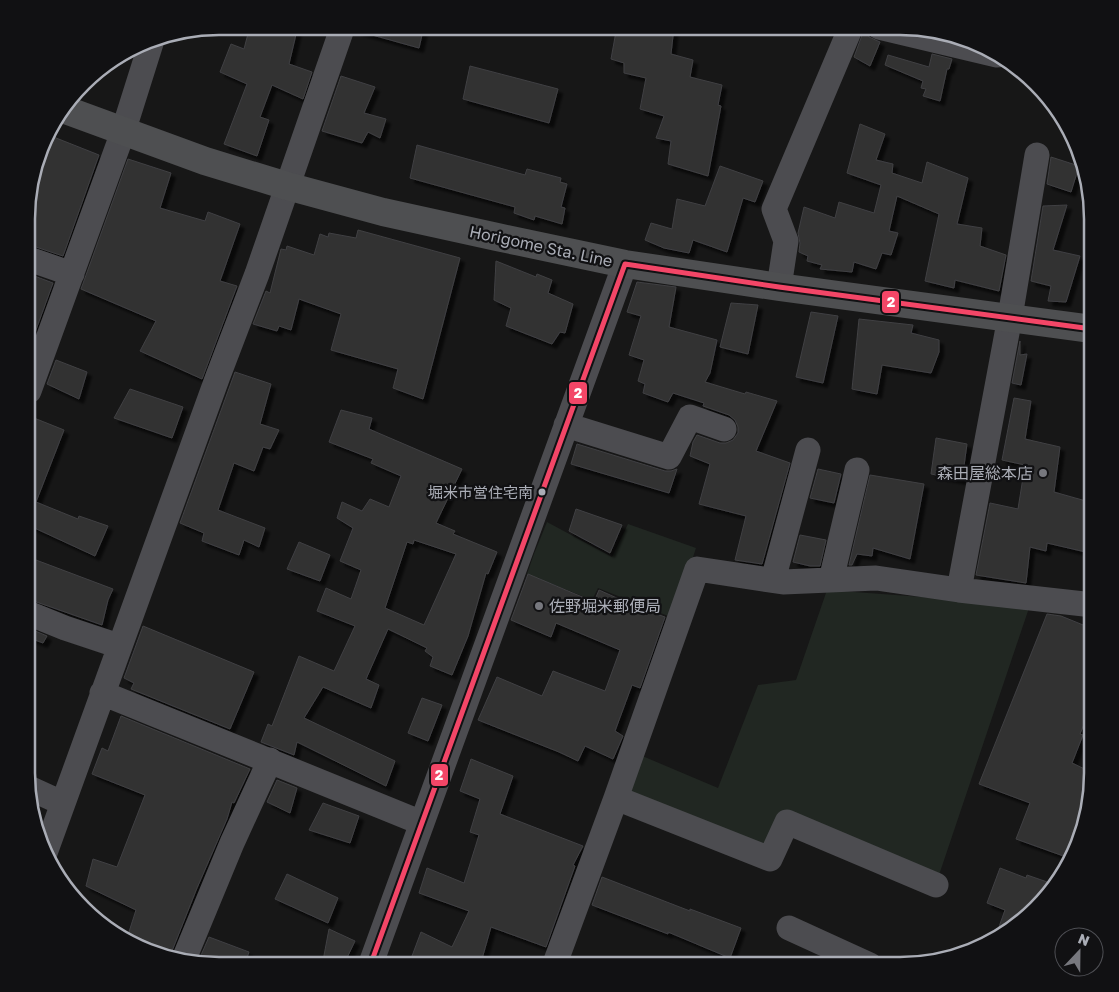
<svg xmlns="http://www.w3.org/2000/svg" width="1119" height="992" viewBox="0 0 1119 992" font-family="'Golos Text','Noto Sans JP',sans-serif">
  <style>
    .green { fill: #212722 }
    .building { fill: #313132; stroke: #404043; fill-rule: evenodd; filter: url(#shadow) }
    .lines { fill: none; stroke-linecap: round; stroke-linejoin: round }
    .minor { stroke: #4c4c50; stroke-width: 25 }
    .major { stroke: #4e4f51; stroke-width: 28 }
    .bus-1-casing { stroke: #111113; stroke-width: 9 }
    .bus-1 { stroke: #f34667; stroke-width: 5 }
    .poi-dot { fill: #77787e; stroke: #111113; stroke-width: 2 }
    .bus-dot { fill: #aaadb6; stroke: #111113; stroke-width: 2 }
    .labels { text-anchor: middle; stroke-width: 4.5; stroke-linejoin: round; paint-order: stroke }
    .bus-label { font-size: 15px; fill: #aaadb6; stroke: #111113; text-anchor: end }
    .street-label { font-size: 16px; fill: #aaadb6; stroke: #111113 }
    .poi-label { font-size: 16px; fill: #aaadb6; stroke: #111113; text-anchor: end }
    .rim { fill: none; stroke: #aaadb6; stroke-width: 2.5 }
    .line-badge { stroke: #111113; stroke-width: 2 }
    .badge-label { font-size: 14px; text-anchor: middle; font-weight: bold; fill: #fff }
  </style>
  <defs>
    <filter id="shadow"><feDropShadow dx="4.5" dy="4.5" stdDeviation="1" flood-color="#0009"/></filter>
  </defs>
  <rect width="100%" height="100%" fill="#171717"/>
  <path class="green" d="M547 522 612 557 628 524 696 548 673 618 598 588 592 600 527 574 534 554Z
    M827 590 1030 605 938 878 782 814 767 850 623 795 640 755 718 788 758 685 796 680Z"/>
  <path class="building" d="M250 26H298L289 64 312 72 303 99 272 85 260 117 269 120 257 156 224 144 247 84 220 72 231 44 244 49Z
    M359 26H424L419 48 358 31Z
    M617 26 674 27 671 54 693 60 690 77 722 85 718 105 721 106 708 176 668 164 671 141 656 138 664 116 640 109 646 78 624 73V63L611 59Z
    M865 27 869 37 880 42 870 66 854 57Z
    M932 54 952 59 949 69H947L940 101 923 96 926 89 921 88 923 81 885 65 888 55 929 67Z
    M470 66 558 89 549 123 463 99Z
    M341 76 375 87 364 113 386 119 380 138 368 132 362 143 322 131Z
    M860 124 885 134 876 160 893 164 892 173 922 183 927 162 968 178 957 224 982 228 980 246 1006 255 999 291 955 280 954 288 925 281 939 214 897 196 889 231 898 233 891 255 882 253 876 269 854 262 852 272 820 269 822 265 807 261 808 256 799 252 800 243 798 233 804 207 835 218 839 202 874 213 881 185 847 173Z
    M51 136 99 155 63 256 30 245V201Z
    M417 145 525 175 527 169 561 178 560 182 567 184 561 207 565 208 562 224 535 216 534 220 514 213 515 207 410 178Z
    M1051 157 1079 166 1071 192 1047 184Z
    M128 159 171 173 160 208 205 221 208 212 240 224 220 281 237 286 202 379 140 351 156 321 81 289Z
    M720 166 763 181 755 202 743 198 727 252 693 240 689 253 664 248 645 240 651 223 672 229 677 199 705 206Z
    M1067 205 1053 250 1080 256 1066 302 1048 301 1051 286 1031 281 1043 206Z
    M358 230 460 258 423 399 393 388 398 369 331 350 341 314 299 299 291 330 279 326 277 331 253 324 266 291 270 293 281 249 286 250 287 246 314 255 320 234 328 237 329 233 356 238Z
    M496 261 536 277 537 274 552 280 548 293 573 304 565 333 560 332 552 344 506 326 511 308 494 300Z
    M29 274 53 283 29 349Z
    M637 282 676 287 669 327 717 340 710 373 705 382 745 394 746 392 777 401 756 451 790 463 762 564 735 560 746 516 699 504 710 464 690 456 693 442 697 435 720 443H726L733 440 738 433V427L735 420 729 415 703 406 704 403 673 393 668 402 643 393 645 384 638 381 644 360 629 355 641 316 627 312Z
    M731 303 758 305 748 354 720 347Z
    M811 312 838 316 823 383 796 377Z
    M859 319 913 325 911 333 939 340V352L931 373 882 365 877 394 852 389Z
    M1020 341V355L1027 354 1021 385 1012 383Z
    M56 360 87 372 79 399 47 384Z
    M235 372 271 384 260 424 279 430 270 449 263 447 254 471 234 463 218 510 265 528 259 547 244 540 239 555 202 541 204 533 180 523Z
    M130 389 183 407 172 438 114 418Z
    M1014 398 1031 401 1025 439 1060 447 1054 492 1093 503V545L1090 553 1047 543 1046 551 1030 547 1026 583 976 575 990 503 1018 509 1025 465 1002 460Z
    M341 410 372 418 369 429 462 469 436 523 455 531 453 534 497 552 488 574 486 573 468 636 452 675 430 666 433 657 425 651 427 648 388 629 366 679 379 685 371 708 323 687 304 718 395 761 386 786 297 742 294 755 261 742 268 724 272 726 299 656 334 671 355 626 317 611 326 588 351 599 361 570 340 561 353 528 337 518 342 502 362 511 370 499 389 507 401 476 371 463 373 459 329 442ZM414 540 456 554 424 625 385 608 407 542 413 544Z
    M29 416 64 430 36 502 78 519 79 516 108 526 95 556 28 525Z
    M936 438 967 444 962 480 931 474Z
    M577 444 665 471H671L677 469 669 493 571 464Z
    M818 469 841 474 834 503 810 498Z
    M870 475 924 484 910 559 873 548 872 556 857 554 852 565H849Z
    M576 509 622 525 610 553 569 531Z
    M800 535 826 540 820 566H810L793 562Z
    M299 542 330 555 320 581 287 569Z
    M28 557 113 589 108 600 102 625 28 599Z
    M528 574 594 602 599 590 637 607 665 617 640 688 632 685 615 731 623 736 613 759 585 746 578 761 559 752 478 720 497 677 542 696 553 671 605 691 620 650 556 623 551 637 511 620Z
    M1047 614 1061 616 1093 629V702L1080 734 1083 735 1072 763 1093 773 1080 826 1069 858 1016 839 1030 803 979 784Z
    M143 626 254 672 230 729 131 689 134 683 124 678Z
    M28 628 47 636 43 643 27 637Z
    M422 698 442 705 428 741 408 733Z
    M121 716 250 769 234 803 232 802 227 819 197 888 170 956 145 951 127 938 136 910 86 886 93 859 117 867 145 795 92 774 102 748 108 751Z
    M471 759 513 776 500 814 583 846 573 865 575 866 546 947 491 927 480 966H440L412 956 421 932 452 947 469 911 419 893 427 868 464 883 479 835 470 832 480 799 460 791Z
    M277 780 297 788 290 813 267 802Z
    M323 803 359 816 350 843 309 830Z
    M1000 868 1026 878 1027 875 1053 884 1027 918 995 938 1005 910 987 903Z
    M287 874 338 898 328 923 275 899Z
    M602 877 690 911V909L741 928 730 958 668 932V934L592 905Z
    M329 929 355 941 343 966H322Z
    M209 937 249 952 244 966H219L198 962Z"/>
  <g class="lines">
    <path class="minor" d="M879 27 997 55
      M29 259 72 274
      M779 287 786 241 774 209 851 27
      M29 391 123 132 152 40
      M566 425 669 457 690 417 724 429
      M773 580 808 450
      M831 580 857 470
      M959 590 1010 317 1037 155
      M28 613 65 628 119 646
      M102 693 422 823
      M27 787 62 803
      M616 798 770 859 787 822 936 885
      M45 853 218 376 257 274 343 26
      M789 928 870 965
      M184 959 232 843 270 760
      M370 966 625 264
      M554 966 616 798 697 569 783 582 876 578 959 590 1093 605"/>
    <path class="major" d="M63 109 205 161 287 186 383 212 497 237 625 264 779 287 1092 329"/>
    <defs>
      <path id="bus-1" d="M370 966 625 264 779 287 1092 329"/>
    </defs>
    <use href="#bus-1" class="bus-1-casing"/>
    <use href="#bus-1" class="bus-1"/>
  </g>
  <g class="poi-dot">
    <circle cx="1043" cy="473" r="5"/>
    <circle cx="539" cy="606" r="5"/>
  </g>
  <circle class="bus-dot" cx="542" cy="492" r="4.5"/>
  <g class="labels">
    <g class="bus-label">
      <text x="533" y="498">堀米市営住宅南</text>
    </g>
    <g class="street-label">
      <text transform="translate(541 246) rotate(12)" y="6">Horigome Sta. Line</text>
    </g>
    <g class="poi-label">
      <text x="1033" y="479">森田屋総本店</text>
      <text x="549" y="612" text-anchor="start">佐野堀米郵便局</text>
    </g>
  </g>
  <path d="M0 0H1119V992H0ZM219 35H900A184 184 0 0 1 1084 219V773A184 184 0 0 1 900 957H219A184 184 0 0 1 35 773V219A184 184 0 0 1 219 35Z" fill="#111113" fill-rule="evenodd"/>
  <path class="rim" d="M219 35H900A184 184 0 0 1 1084 219V773A184 184 0 0 1 900 957H219A184 184 0 0 1 35 773V219A184 184 0 0 1 219 35Z"/>
  <g class="line-badge">
    <rect x="881" y="290" width="19" height="24" rx="5" fill="#f34667"/>
    <rect x="568" y="381" width="20" height="24" rx="5" fill="#f34667"/>
    <rect x="430" y="763" width="19" height="24" rx="5" fill="#f34667"/>
  </g>
  <g class="badge-label">
    <text x="891" y="307">2</text>
    <text x="578" y="398">2</text>
    <text x="439" y="780">2</text>
  </g>
  <g transform="translate(1079 952) rotate(22)"><circle r="24" fill="#111113" stroke="#4e4f54"/>
  <path d="M0-4L9 19L0 12L-9 19Z" fill="#77787e"/>
  <text y="-8" font-size="14" font-weight="bold" text-anchor="middle" fill="#aaadb6">N</text>
  </g>
</svg>
